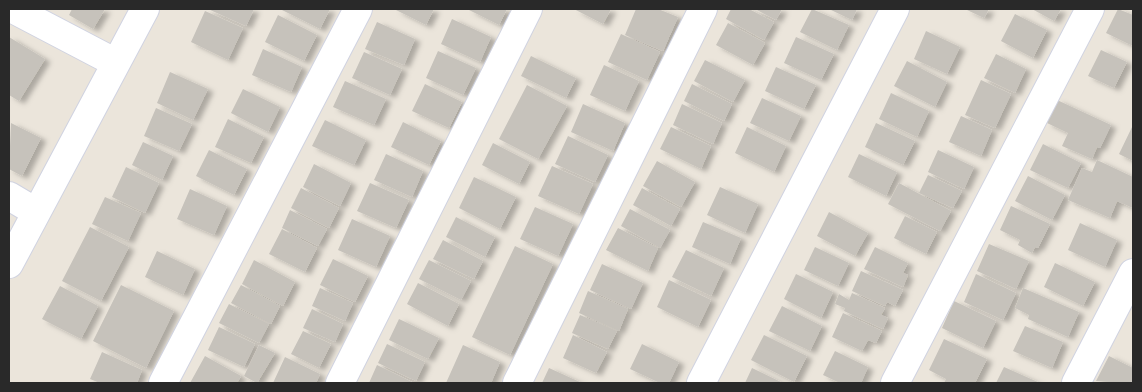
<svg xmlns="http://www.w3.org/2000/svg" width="1142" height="392" viewBox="0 0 1142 392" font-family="Arial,sans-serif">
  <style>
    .building { fill: #c6c2bb; filter: url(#shadow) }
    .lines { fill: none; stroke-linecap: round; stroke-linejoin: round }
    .minor-casing { stroke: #d0d3e1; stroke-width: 30 }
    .minor { stroke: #fff; stroke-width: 28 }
  </style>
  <defs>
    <filter id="shadow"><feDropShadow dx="5.5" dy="3" stdDeviation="2.5" flood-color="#0004"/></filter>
  </defs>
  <rect width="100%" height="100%" fill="#ebe5db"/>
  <path class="building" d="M72 9H105L93 29 69 15Z
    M208 9H254L246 26Z
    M280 9H330L320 29Z
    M394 9H434L426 25Z
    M467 9H507L499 25Z
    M574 9H611L603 24Z
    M636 9H658L678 17 663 51 625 35Z
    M731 9H749L774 22 764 40 726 19Z
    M755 9H782L776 20Z
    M812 9 849 25 837 50 800 32Z
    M829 9H857L852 20Z
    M965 9H989L984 18Z
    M1032 9H1061L1054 21Z
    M1118 9 1133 15V46L1106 33Z
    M205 11 243 28 228 60 191 42Z
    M1015 14 1047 30 1033 58 1001 41Z
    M278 15 317 35 304 61 265 42Z
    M452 19 491 37 480 62 441 44Z
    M377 22 415 39 404 65 365 49Z
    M728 23 765 43 753 65 716 45Z
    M926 31 960 47 947 74 914 59Z
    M621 34 660 52 647 80 608 62Z
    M9 37 45 59 19 101 9 95Z
    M796 37 834 54 821 80 784 63Z
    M263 49 302 67 291 92 252 75Z
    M1101 50 1127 62 1114 88 1088 76Z
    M438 51 476 68 463 95 426 78Z
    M364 52 402 69 390 95 352 78Z
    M996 54 1026 69 1015 93 984 78Z
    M531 56 576 78 566 98 521 76Z
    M705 60 745 80 733 102 694 81Z
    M907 61 947 82 935 107 894 86Z
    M604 65 639 81 625 111 590 95Z
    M776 67 816 85 804 109 765 91Z
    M170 72 208 89 193 120 157 103Z
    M981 80 1011 94 995 128 965 115Z
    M345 81 386 99 374 125 333 107Z
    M425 84 462 102 449 128 412 111Z
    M692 84 732 104 724 121 684 101Z
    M527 85 567 106 538 159 499 139Z
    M243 89 280 107 268 132 231 113Z
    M891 93 929 111 917 137 879 119Z
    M762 98 801 116 789 141 750 123Z
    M1057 100 1111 125 1100 148 1097 147 1092 159 1062 146 1068 133 1047 123Z
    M583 104 625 123 613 151 571 132Z
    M682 104 722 123 713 144 673 125Z
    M156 108 192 124 179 151 144 136Z
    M961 116 992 130 981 156 949 142Z
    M228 119 264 137 251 163 215 147Z
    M325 120 366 140 354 165 312 146Z
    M403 122 441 141 429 165 391 147Z
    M11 123 41 138 22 176 9 169Z
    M876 123 915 141 903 165 865 147Z
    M1133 125V161L1119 154Z
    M671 127 711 146 701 169 660 149Z
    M747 127 786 146 774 172 735 153Z
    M568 136 608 155 595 182 555 164Z
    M143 142 173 156 162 180 132 165Z
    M493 143 530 162 519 184 482 165Z
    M1043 144 1081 163 1068 188 1030 170Z
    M209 150 247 169 234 195 196 176Z
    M938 150 974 167 964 189 928 172Z
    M386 154 423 171 412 197 374 180Z
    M859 154 897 172 886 196 848 177Z
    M1097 160 1133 177V208L1117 201 1110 218 1068 200 1082 168 1092 172Z
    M657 161 695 182 681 207 643 186Z
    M314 164 351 183 340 206 303 187Z
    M552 166 593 184 579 214 538 196Z
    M126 167 159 183 145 213 112 197Z
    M928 175 962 191 953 208 919 193Z
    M1028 176 1065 195 1052 220 1015 201Z
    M474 177 516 197 500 229 459 208Z
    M370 183 409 200 396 228 357 211Z
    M899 183 951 211 940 231 888 204Z
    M720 187 758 204 745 233 707 215Z
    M301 188 339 208 329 228 291 208Z
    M642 188 680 209 671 226 633 205Z
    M190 189 227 206 214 235 177 219Z
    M105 197 141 213 128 241 92 224Z
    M1011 206 1050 224 1038 248 1035 247 1032 253 1018 245 1020 240 1000 230Z
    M535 207 573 224 558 256 520 239Z
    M630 209 670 230 660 248 621 226Z
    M290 210 327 229 318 246 282 228Z
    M829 212 868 233 855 256 817 236Z
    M905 216 937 232 926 254 894 238Z
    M456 217 495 237 485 257 446 237Z
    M352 219 390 236 376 267 338 250Z
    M703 222 741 238 730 264 692 247Z
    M1080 223 1117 240 1105 267 1068 250Z
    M90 227 129 247 101 301 62 281Z
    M618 228 658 248 648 271 606 250Z
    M282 229 317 248 305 272 269 254Z
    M443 240 483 261 474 279 433 259Z
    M989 244 1029 261 1016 289 977 271Z
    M515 246 553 264 510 355 472 337Z
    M815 247 849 263 838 286 804 270Z
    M875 247 908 263 903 273 908 275 903 287 864 269Z
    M686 250 724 268 711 296 672 277Z
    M157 251 195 269 183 295 145 277Z
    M333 259 368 276 355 302 320 285Z
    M254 260 295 282 283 306 242 284Z
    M429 260 471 281 461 300 419 279Z
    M1055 263 1095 282 1083 306 1044 287Z
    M602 264 643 283 631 309 590 290Z
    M861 271 903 290 895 306 887 302 885 306 852 291Z
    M796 274 833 292 821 318 784 299Z
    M976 274 1016 293 1003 320 964 302Z
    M669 280 711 300 698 327 657 307Z
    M418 283 459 304 448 326 407 304Z
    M121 285 174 311 146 368 93 341Z
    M241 285 280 306 271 324 231 303Z
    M60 286 98 306 81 339 42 319Z
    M320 288 353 303 345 321 312 306Z
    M1023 288 1079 312 1068 337 1028 319 1029 315 1015 308Z
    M588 291 628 309 619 331 579 313Z
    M852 293 885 308 881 315 888 318 883 329 844 311 845 308 835 304 839 294 849 300Z
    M954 301 996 321 983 348 942 328Z
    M229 304 269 324 259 343 219 323Z
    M782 306 822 326 810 351 769 331Z
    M312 309 343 324 335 342 303 328Z
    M843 313 882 331 876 343 868 340 862 351 832 337Z
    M580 315 617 331 608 349 572 333Z
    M399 319 439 338 428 359 389 340Z
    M1025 326 1063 342 1052 368 1013 351Z
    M219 327 255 344 244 367 208 350Z
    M303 331 331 344 319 368 291 354Z
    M573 335 607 352 596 373 563 358Z
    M764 335 807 356 794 382 751 360Z
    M944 339 987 359 975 383H944L946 379 929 370Z
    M387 344 425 362 416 381 378 363Z
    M642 344 679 362 669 383H660L630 369Z
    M259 345 275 353 257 383 244 376Z
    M463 345 500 362 491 383H446Z
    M835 351 868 367 861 383H840L823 375Z
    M102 352 142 370 137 383H100L90 379Z
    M205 356 241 376 237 383H190Z
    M1109 356 1133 368V383L1096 381Z
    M285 357 320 374 316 383H273Z
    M377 365 414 383H369Z
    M1004 367 1040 383H996Z
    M549 368 582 383H542Z
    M752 368 783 383H745Z"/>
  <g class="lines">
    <defs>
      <path id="minor" d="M13 9 116 63
        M9 196 36 212
        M9 264 145 9
        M163 383 358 9
        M340 383 528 9
        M517 383 703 9
        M701 383 895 9
        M895 383 1090 9
        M1076 383 1133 273"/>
    </defs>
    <use href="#minor" class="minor-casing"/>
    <use href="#minor" class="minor"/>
  </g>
  <rect width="1142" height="392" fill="none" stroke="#292929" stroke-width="20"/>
</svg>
